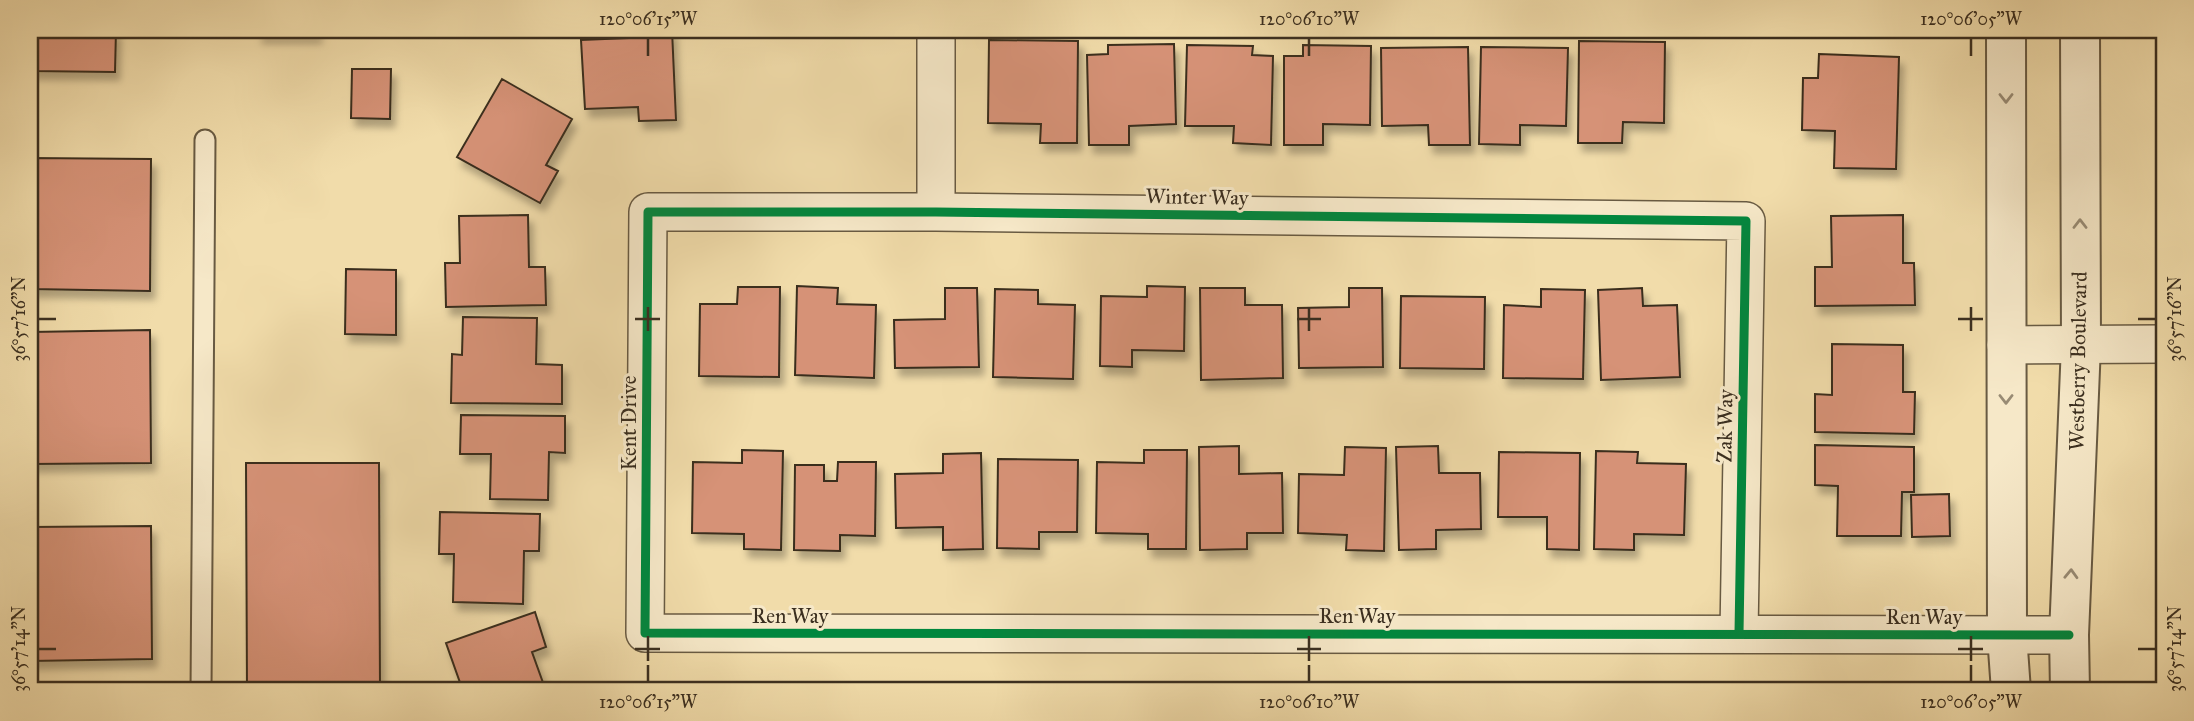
<svg xmlns="http://www.w3.org/2000/svg" width="2194" height="721" viewBox="0 0 2194 721" font-family="'IM FELL Great Primer',serif">
  <style>
    .building { fill: #d69277; stroke: #3a2e1f; stroke-width: 2; filter: url(#shadow) }
    .lines { fill: none; stroke-linecap: round; stroke-linejoin: round }
    .service-casing { stroke: #685a42; stroke-width: 23 }
    .minor-casing { stroke: #685a42; stroke-width: 40 }
    .tertiary-casing { stroke: #685a42; stroke-width: 42 }
    .service { stroke: #f6e8c8; stroke-width: 19 }
    .minor { stroke: #f6e8c8; stroke-width: 37 }
    .tertiary { stroke: #f6e8c8; stroke-width: 38 }
    .cycleway-casing { stroke: #f6e8c8; stroke-width: 13 }
    .cycleway { stroke: #00873e; stroke-width: 9 }
    .oneway { stroke: #988b74 }
    .ticks { fill: none; stroke: #3a2e1f; stroke-width: 2.5 }
    .labels { text-anchor: middle; stroke-width: 6; stroke-linejoin: round; paint-order: stroke }
    .street-label { font-size: 21px; fill: #3a2e1f; stroke: #f6e8c8 }
    .neatline { fill: none; stroke: #3a2e1f; stroke-width: 2.5 }
    .ticks-label { font-size: 18px; text-anchor: middle; fill: #3a2e1f }
  </style>
  <defs>
    <filter id="shadow"><feDropShadow dx="4.5" dy="8" stdDeviation="3.5" flood-color="#0004"/></filter>
  </defs>
  <rect width="100%" height="100%" fill="#f1dcaa"/>
  <filter id="stains"><feTurbulence type="fractalNoise" baseFrequency=".00286" numOctaves="4"/><feColorMatrix values="0 0 0 0 .2 0 0 0 0 .09 0 0 0 0 .02 0 0 0 .5 -.17"/></filter>
  <radialGradient id="worn" r=".72"><stop offset=".6" stop-color="#630" stop-opacity="0"/><stop offset="1" stop-color="#630" stop-opacity=".3"/></radialGradient>
  <path class="building" d="M30 30H116L115 72 30 71Z
    M258 30H317V35H258Z
    M628 30H672L676 120 639 121 638 107 585 109 581 40 628 38Z
    M989 40 1078 41 1077 143H1040L1041 124 988 123Z
    M1579 41 1665 42 1664 123 1623 122 1622 143H1578Z
    M1174 44 1176 124 1129 126V145H1089L1087 55 1108 54V45Z
    M1187 45 1253 46 1252 55 1273 56 1271 145 1233 143 1234 126H1185Z
    M1303 45 1371 46 1370 125 1323 124V145H1284V56H1303Z
    M1468 47 1470 145H1429L1428 125 1382 126 1381 48Z
    M1481 47 1568 48 1566 126 1520 125V145L1479 144Z
    M1819 54 1899 57 1896 169 1834 168 1835 131 1802 130 1803 78H1818Z
    M352 69H391L390 119 351 118Z
    M502 79 572 119 546 165 558 171 540 203 457 157Z
    M30 158 151 159 150 291 30 289Z
    M528 215 529 267H545L546 305 446 307 445 263H460L459 216Z
    M1903 215V263H1914L1915 305 1815 306V267H1832L1831 216Z
    M346 269 396 270V335L345 334Z
    M797 286 838 288 837 304 876 305 874 378 795 375Z
    M1147 286 1185 287 1184 351 1132 350V367L1100 366 1101 296 1147 297Z
    M738 287H780L779 377 699 376 700 304H737Z
    M945 288H977L979 367 895 368 894 320 945 319Z
    M1200 288H1245V305H1282L1283 378 1201 380Z
    M1349 288H1382L1383 367 1299 368 1298 308 1349 307Z
    M1642 288 1643 306 1677 305 1680 377 1601 380 1598 290Z
    M995 289 1038 290V304L1075 305 1073 379 993 377Z
    M1541 289 1585 290 1583 379 1503 378 1504 305 1541 307Z
    M1401 296 1485 297 1484 369 1400 368Z
    M463 317 537 318 536 364 562 365V404L451 403 452 354 462 355Z
    M150 330 151 463 30 464V332Z
    M1832 344 1903 345V392H1915L1914 434 1815 432V394L1832 395Z
    M461 415 565 416V453L549 452 548 500 490 499 491 454H460Z
    M1815 445 1914 447V492H1902L1901 536H1837L1838 486 1815 485Z
    M1239 446V474L1282 473 1283 533H1247V549L1200 550 1199 447Z
    M1438 446 1439 473H1480L1481 529 1436 530V549L1399 550 1396 447Z
    M1345 447 1386 448 1384 551 1346 550 1347 535 1298 533 1299 474 1344 475Z
    M742 450 783 451 781 550 744 549V534L692 533 693 462 742 463Z
    M1144 450H1187L1186 549H1148V534L1096 533 1097 462 1144 463Z
    M1596 451 1638 452 1637 463 1686 464 1684 535 1634 534V550L1594 549Z
    M1499 452 1580 453 1579 550 1547 549V517H1498Z
    M981 453 983 549 943 550V527L896 528 895 474 943 473V454Z
    M998 459 1078 460 1077 532H1039V549L997 548Z
    M838 462H876L875 536 840 535V551L794 550 795 465H824V481H837Z
    M246 463H379L380 691H247Z
    M1949 494 1950 536 1912 537 1911 495Z
    M440 512 540 514 539 551H524L523 604 453 602 454 554H439Z
    M151 526 152 659 30 661V527Z
    M535 612 546 647 532 652 546 691H463L446 643Z"/>
  <g class="lines">
    <defs>
      <path id="service" d="M201 691 205 140"/>
      <path id="minor" d="M936 30V212
        M2006 345 2164 344
        M1739 633 1746 221 936 212H648L645 633 2069 635"/>
      <path id="tertiary" d="M2006 30 2007 635 2011 691
        M2070 691 2069 635 2081 345 2080 30"/>
    </defs>
    <use href="#service" class="service-casing"/>
    <use href="#minor" class="minor-casing"/>
    <use href="#tertiary" class="tertiary-casing"/>
    <use href="#service" class="service"/>
    <use href="#minor" class="minor"/>
    <use href="#tertiary" class="tertiary"/>
    <defs>
      <path id="cycleway" d="M1739 633 1746 221 936 212H648L645 633 2069 635"/>
    </defs>
    <use href="#cycleway" class="cycleway-casing"/>
    <use href="#cycleway" class="cycleway"/>
  </g>
  <defs><path id="oneway-chevron" d="M-2-3.5L2.5 0L-2 3.5" fill="none" stroke-width="1.6" stroke-linecap="round" stroke-linejoin="round" transform="scale(1.75)"/></defs>
  <g class="oneway">
    <use href="#oneway-chevron" transform="translate(2006 98) rotate(90)"/>
    <use href="#oneway-chevron" transform="translate(2080 224) rotate(-90)"/>
    <use href="#oneway-chevron" transform="translate(2006 399) rotate(90)"/>
    <use href="#oneway-chevron" transform="translate(2071 574) rotate(-88)"/>
  </g>
  <path class="ticks" d="M648 38V56M1309 38V56M1971 38V56M648 307V331M1309 307V331M1971 307V331M38 319H56M635 319H660M1297 319H1321M1958 319H1983M2138 319H2156M648 636V661M1309 636V661M1971 636V661M38 649H56M635 649H660M1297 649H1321M1958 649H1983M2138 649H2156M648 665V682M1309 665V682M1971 665V682"/>
  <g class="labels">
    <g class="street-label">
      <text transform="translate(1197 197) rotate(1)" y="7">Winter Way</text>
      <text transform="translate(2078 361) rotate(-89)" y="7">Westberry Boulevard</text>
      <text transform="translate(629 423) rotate(-90)" y="7">Kent Drive</text>
      <text transform="translate(1725 426) rotate(-89)" y="7">Zak Way</text>
      <text x="790" y="623">Ren Way</text>
      <text x="1357" y="623">Ren Way</text>
      <text x="1924" y="624">Ren Way</text>
    </g>
  </g>
  <rect width="2194" height="721" fill="none" stroke="#f1dcaa" stroke-width="77"/>
  <rect x="38" y="38" width="2118" height="644" class="neatline"/>
  <g class="ticks-label">
    <text x="648" y="25">120°06'15"W</text>
    <text x="1309" y="25">120°06'10"W</text>
    <text x="1971" y="25">120°06'05"W</text>
    <text transform="translate(19 319) rotate(-90)" y="6">36°57'16"N</text>
    <text transform="translate(2175 319) rotate(-90)" y="6">36°57'16"N</text>
    <text transform="translate(19 649) rotate(-90)" y="6">36°57'14"N</text>
    <text transform="translate(2175 649) rotate(-90)" y="6">36°57'14"N</text>
    <text x="648" y="708">120°06'15"W</text>
    <text x="1309" y="708">120°06'10"W</text>
    <text x="1971" y="708">120°06'05"W</text>
  </g>
  <rect width="100%" height="100%" filter="url(#stains)"/>
  <rect width="100%" height="100%" fill="url(#worn)"/>
</svg>
